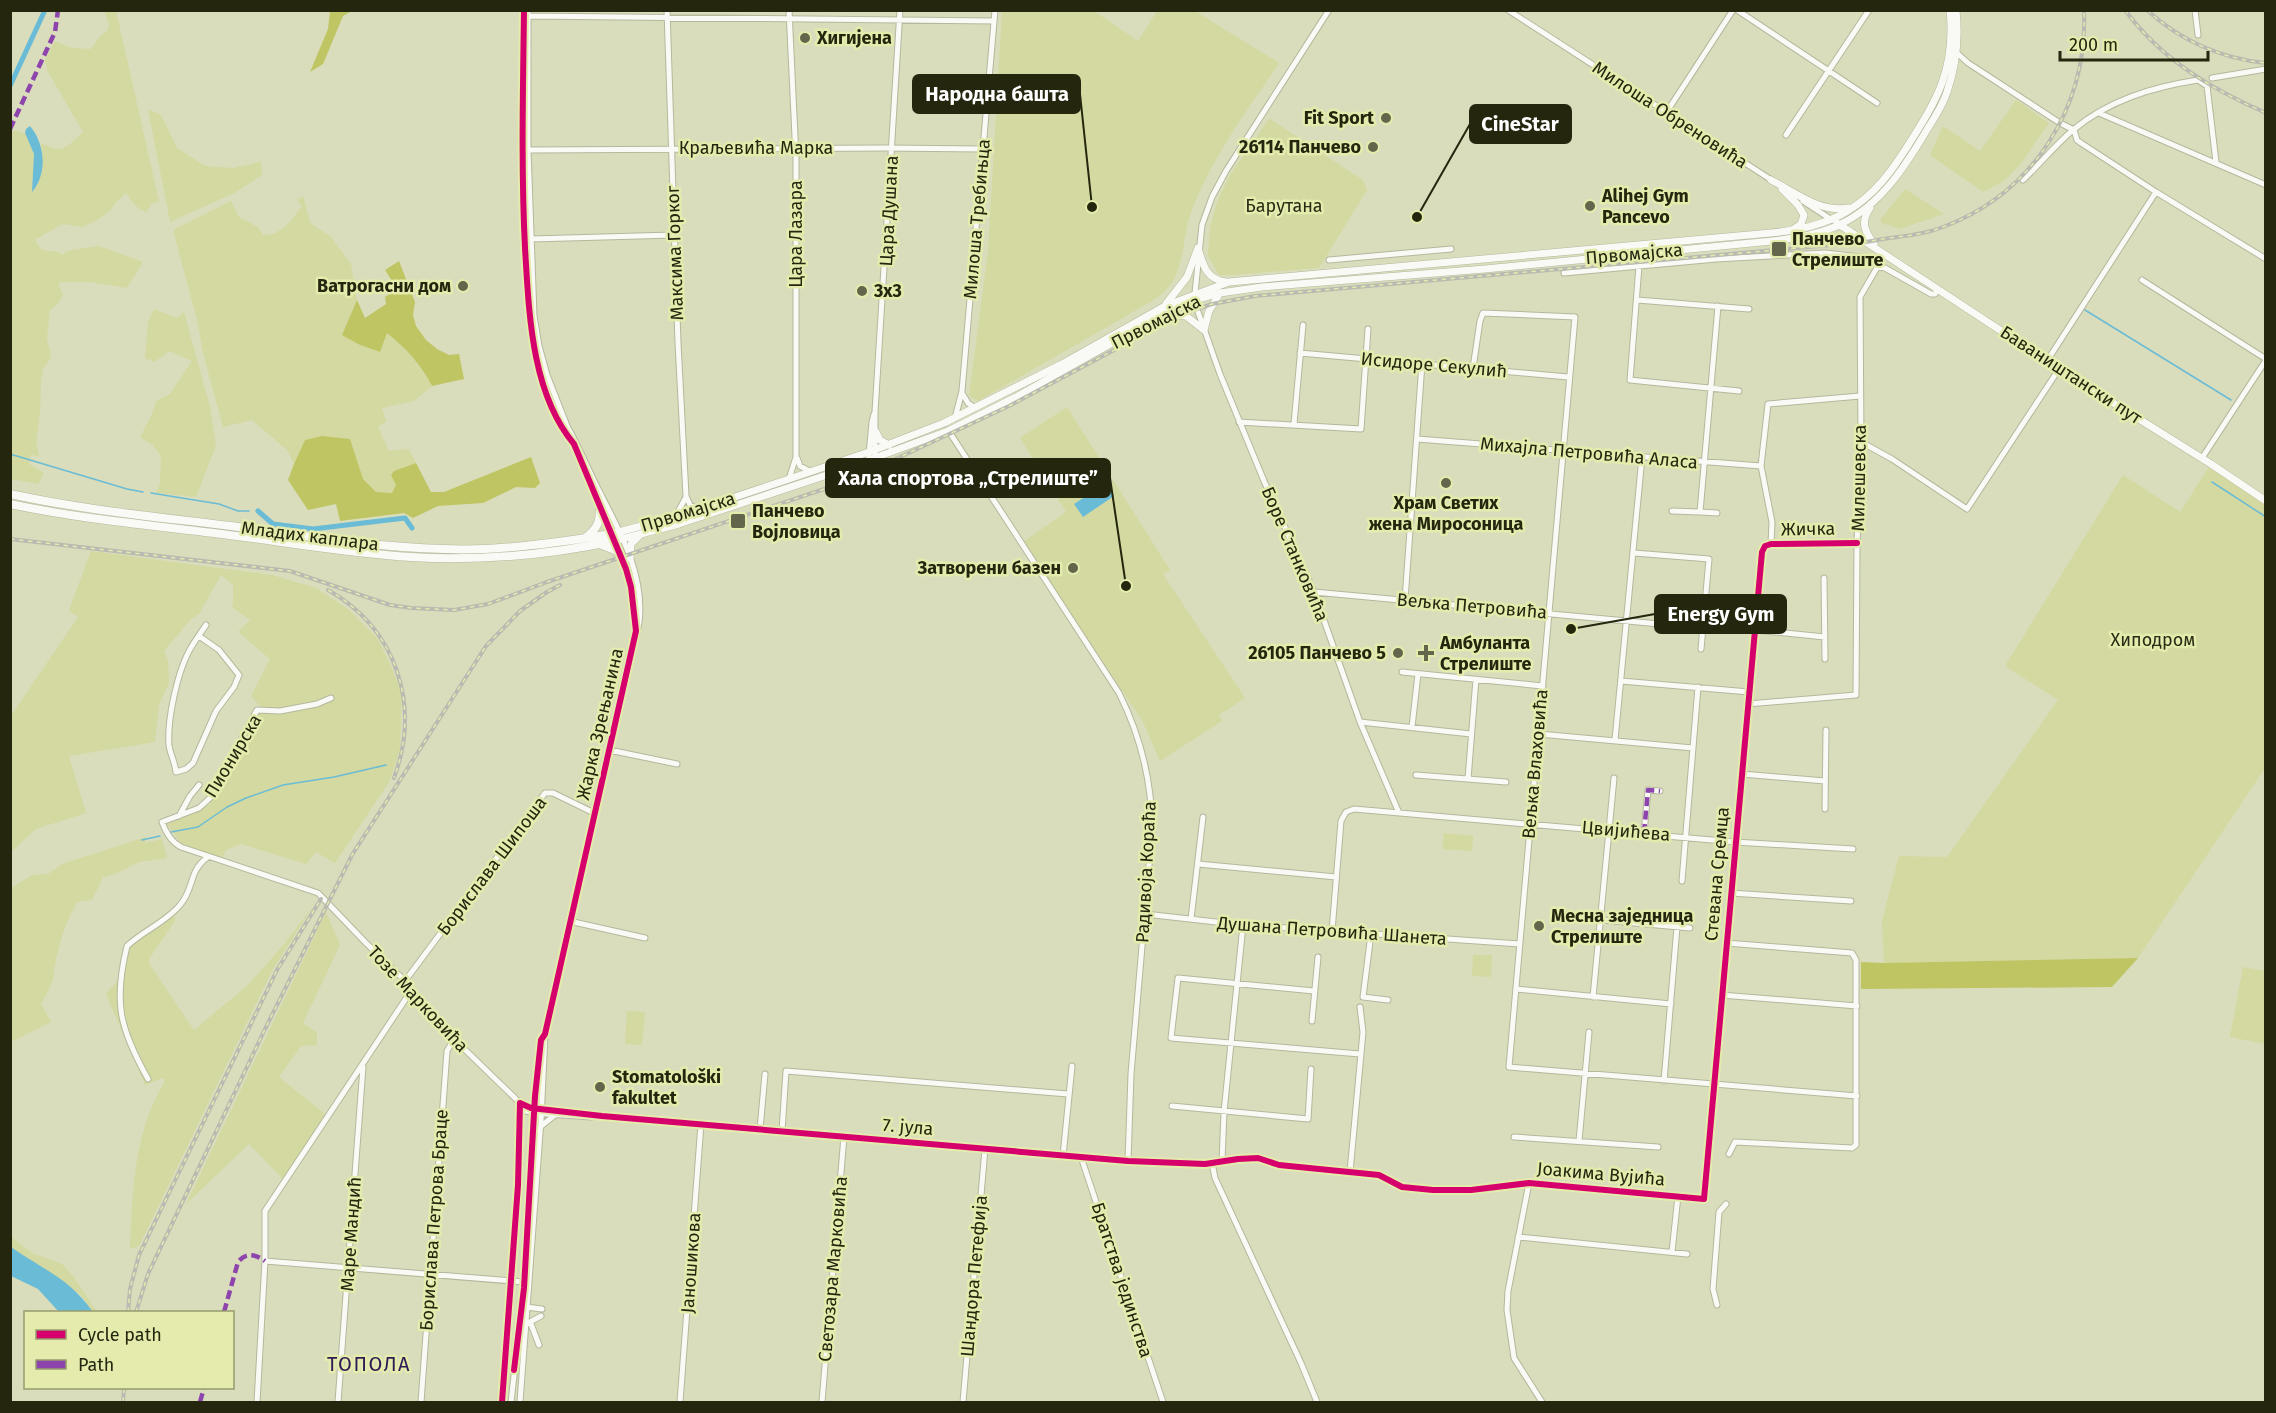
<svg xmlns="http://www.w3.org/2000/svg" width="2276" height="1413" viewBox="0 0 2276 1413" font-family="'Fira Sans',sans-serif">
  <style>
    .green { fill: #d3d9a0 }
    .forest { fill: #bec562 }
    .water { fill: #6abbd6 }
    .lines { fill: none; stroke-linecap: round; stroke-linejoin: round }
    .stream { stroke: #6abbd6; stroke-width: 1.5 }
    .canal { stroke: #6abbd6; stroke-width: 5 }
    .minor-casing { stroke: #b5b89d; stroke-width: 7 }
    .major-casing { stroke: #b5b89d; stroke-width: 8 }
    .highway-casing { stroke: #b5b89d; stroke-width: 9 }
    .minor { stroke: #f9faf5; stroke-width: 5 }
    .major { stroke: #f9faf5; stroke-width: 7 }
    .highway { stroke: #f9faf5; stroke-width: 8 }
    .rail-casing { stroke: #b9bab1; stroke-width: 4 }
    .rail { stroke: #e4ebad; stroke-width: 1.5; stroke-dasharray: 4.5; stroke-linecap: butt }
    .quiet { stroke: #8e44ad; stroke-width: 4.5; stroke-dasharray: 9 4.5; stroke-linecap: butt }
    .cycleway-casing { stroke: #e4ebad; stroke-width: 10 }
    .cycleway { stroke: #d6006c; stroke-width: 6 }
    .poi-dot { fill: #63664b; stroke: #e4ebad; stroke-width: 2 }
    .labels { text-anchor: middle; stroke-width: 5; stroke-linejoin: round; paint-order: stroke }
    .poi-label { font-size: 18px; font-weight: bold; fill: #24260e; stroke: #e4ebad; text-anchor: start }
    .street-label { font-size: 18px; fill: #24260e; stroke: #e4ebad }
    .park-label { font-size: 18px; fill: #292c15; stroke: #e4ebad }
    .neighbourhood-label { font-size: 20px; letter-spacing: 1.5px; fill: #2d1b55; stroke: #e4ebad }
    .leader { fill: none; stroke: #24260e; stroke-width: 2 }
    .callout-dot { fill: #24260e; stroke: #e4ebad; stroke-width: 2 }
    .callout { fill: #24260e; stroke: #24260e; stroke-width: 2 }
    .callout-label { font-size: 20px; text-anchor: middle; font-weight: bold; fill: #fff }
  </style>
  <rect width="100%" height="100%" fill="#d9ddbb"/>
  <path class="green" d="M104 11H116L159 201 151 204 147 212C136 209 132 201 126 193L116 202 110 211 97 220 83 227 63 224 36 239V243L42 250 58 252 63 255 66 251 99 246 143 262 127 288 90 282H61L58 284 63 295 58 304 50 310 47 338 51 358 43 369 41 382 40 413 36 442 39 457 31 454 29 464 44 473 38 484 11 479 10 130 25 133 34 154 32 191 42 155 41 143C64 155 66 147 83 132L47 70 45 59 55 41 72 48 91 49 100 36 107 31 109 24Z
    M1002 11H1094L1138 41 1157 11H1195L1279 63C1247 111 1211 158 1191 213 1179 247 1188 279 1152 301L978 401 969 396 988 251Z
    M2016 100 2049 123 2019 166 2004 181 1983 192 1930 155 1943 126 1980 151Z
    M148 109 161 115 177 148 205 166 233 168 261 162 262 175 236 192 170 222Z
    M1270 119 1363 180 1367 190 1319 268 1233 275H1219L1208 256 1210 228 1217 202 1230 175 1268 120Z
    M1905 189 1944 214 1900 229 1881 223V219Z
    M303 196 310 223 331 237 351 264 357 300 343 335 387 332C405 348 420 365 432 386L414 401 382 408 386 421 378 427 389 451 409 449 416 463 394 471 391 475 396 485 392 493 376 492 363 480 350 439 305 440 294 464 287 450 252 420 223 427 203 353 197 320 173 230 231 201 239 217 258 227 263 235C282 236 292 219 302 206L297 200Z
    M154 309 177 318 184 312 210 407 216 446 196 497 156 493 160 484 161 456 153 445 140 437 151 416 156 401 170 394 192 361 170 351 154 362 145 358 148 322Z
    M1067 407 1170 570 1163 574 1245 698 1219 715 1222 721 1160 761 1142 720 1023 542 1066 512 1020 438Z
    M2211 464 2265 501V768L2138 958 1884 963 1882 921 1899 856 1947 857 2058 700 2005 666 2123 475 2180 512Z
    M91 551 272 575 316 588 349 610 378 639 392 668 402 693 400 750 389 782 335 863 316 852 306 864 241 844 226 850 222 858 181 843 167 824 209 805 257 729 260 706 251 696 270 659 238 632 250 620 232 607 233 603V585L221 575 199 614 191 619 164 651 168 660 169 683 159 704 155 742 69 756 86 813 36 829 11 852V716L78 617 69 610Z
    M1444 833 1473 836 1472 851 1442 849Z
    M146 837 145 843 162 839 167 858 139 862 113 875 103 877 92 900 77 902C64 925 56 953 53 978 52 986 45 996 41 1004L51 1022 11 1042V888L32 875 48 874 62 864Z
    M315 903 272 971 139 1246 130 1249C133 1190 133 1134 165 1081L163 1078 145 1085 106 994 121 977 126 942 144 932 167 912 176 919 149 959V963L194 1030 248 985 286 942Z
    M326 912 340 945 303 1023 317 1033V1045L301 1046 279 1077 325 1114 283 1179 249 1144 186 1204Z
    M1473 955H1492L1491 977 1472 976Z
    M2243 967 2265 971V1044L2230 1037Z
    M627 1011 645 1012 642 1045 625 1044Z
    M10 1236 32 1253 62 1264 73 1276 97 1312H93L81 1295 11 1247Z"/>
  <path class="forest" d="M330 11H352L343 16 323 64 310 72 328 29Z
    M399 261 415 302 413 315 416 326 426 340 437 349 449 355 459 354 464 379 432 386C421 365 406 348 387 333L380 352 358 344 342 335 357 300 365 318 386 304 385 297 397 289 385 270Z
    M322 436 350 439 363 479 376 492 392 493 396 485 391 475 394 471 416 463 431 492H444L531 457 540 483 535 488 516 487 483 503 438 506 413 518 404 513 340 521 336 504 308 510 288 480 294 464 305 440Z
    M2138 958 2112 987 1861 989V962L1884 963Z"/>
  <path class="water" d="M30 126C45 144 48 173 32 192L34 154 25 133 26 129Z
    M1106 483 1114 496 1083 517 1074 504Z
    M11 1247C45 1271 68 1277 93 1312H59L38 1289 11 1276Z"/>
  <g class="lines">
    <path class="stream" d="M2085 310 2231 400
      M10 454 127 489 143 492
      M2212 482 2266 517
      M151 493 219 504 238 511H249
      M171 832 198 827 227 807 246 798 283 785 334 777 386 765
      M142 840 160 836"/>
    <path class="canal" d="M10 86 45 10
      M258 511 273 524 313 529 405 518 412 528"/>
    <defs>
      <path id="minor" d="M528 10V150L534 316 539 346 547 375 569 431
        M667 10 678 343 686 496 690 505 698 509
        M789 10 796 158V457L789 479
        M1329 10 1226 171 1212 197 1202 225 1195 293 1197 309 1220 374 1264 481 1314 592 1360 722 1399 813
        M1508 10 1773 181
        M1737 10 1877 103
        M2195 10 2198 35
        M528 16 994 21
        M1956 52 1968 63 2060 123 2074 130
        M2212 78 2266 69
        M1666 113 1733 10
        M2099 113 2266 185
        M2074 130 2077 140 2081 143 2156 192 2266 259
        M1786 135 1869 10
        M528 150 884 148 983 149
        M2023 180C2040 164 2055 145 2073 130 2109 100 2153 87 2198 80L2207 86 2216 162
        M1803 201 1832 220
        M531 239 674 235
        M1329 260 1451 249
        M1639 266 1630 380 1739 391
        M1564 273 1716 259 1825 253 1869 258 1878 266 1885 268 1931 294H1935L1938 289
        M2142 280 2266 359
        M1637 300 1749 309
        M1300 353 1568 377
        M2047 361 2156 192
        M1473 368 1480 321 1483 313 1575 317 1509 1067 1857 1096
        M962 393 968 403 975 408
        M955 418 962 391 995 10
        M1239 422 1361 429 1368 329
        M1294 424 1303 325
        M948 430 1119 693C1141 737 1152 780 1152 830L1131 1074 1128 1161
        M1417 439 1761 466
        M1861 442 1892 459 1967 509 2059 369
        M578 454 629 577 636 631
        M869 455 872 422 874 414
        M797 458 800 466 811 472
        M875 458V412L900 10
        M2202 458 2266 360
        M1672 511 1700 512 1718 306
        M1700 512 1717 513
        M675 517 686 497
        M1771 544 1772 522 1761 466 1768 404 1860 396
        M1634 553 1709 559 1701 649
        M1824 578 1825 659
        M1314 592 1703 628
        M1405 600 1422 363
        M1755 630 1825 637
        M199 636 219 650 239 675 234 687 216 711 193 763 186 769 176 772C175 762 170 754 169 745 167 720 177 675 188 653 193 643 200 634 206 625
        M1402 672 1543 686
        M1621 681 1749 692
        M331 698 317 704 280 711 257 710 211 797 199 808 162 822C166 833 171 842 181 847L318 893 366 943 405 981 420 1001 454 1039 518 1101 531 1108 602 1116 1128 1161 1205 1164 1238 1159 1258 1158 1279 1165 1379 1175 1402 1187 1433 1190H1471L1529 1183 1704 1199 1762 552 1765 546 1771 544 1857 543
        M1748 704 1856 695 1857 543 1861 442 1860 297 1878 266
        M1360 722 1471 734
        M1412 727 1418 674
        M1539 734 1693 748
        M1615 740 1642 457
        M609 750 677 764
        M1742 774 1825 781
        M1416 775 1506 782
        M1468 779 1476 679
        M1825 809 1826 730
        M179 816 190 796 199 785
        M1644 833 1648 790 1660 791
        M1198 864 1336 877
        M1682 881 1698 687
        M1731 893 1851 901
        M1145 914 1243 925 1520 944
        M1191 919 1203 817
        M1602 920 1690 928
        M569 921 645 938
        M1332 931 1341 821 1346 812 1354 809 1735 842 1853 849
        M1371 934 1363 997 1388 1000
        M1726 943 1852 953 1856 960V1145L1852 1148 1735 1142 1729 1154
        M405 981 545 793H553L594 813
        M1516 989 1671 1004
        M1314 991 1178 978 1171 1038 1360 1054
        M1721 995 1857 1006
        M1593 997 1614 778
        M1312 1021 1318 957
        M148 1079C120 1029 113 1003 127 946 143 931 166 922 180 905 195 888 188 871 208 857
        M1664 1081 1677 927
        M520 1104 526 1111 534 1113 591 1117
        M1172 1106 1308 1119 1311 1069
        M540 1127 555 1115
        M760 1129 765 1074
        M782 1131 786 1071 1068 1094
        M1514 1137 1658 1147
        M1579 1141 1589 1032
        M1063 1156 1072 1066
        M1081 1157 1163 1402
        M1222 1161 1224 1112 1243 925
        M1212 1163 1215 1178 1301 1363 1317 1402
        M1350 1172 1363 1032 1360 1007
        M1529 1183 1508 1291 1507 1310 1514 1358 1542 1402
        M1518 1237 1687 1254
        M1672 1252 1678 1196
        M265 1261 524 1282
        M1717 1305 1713 1289 1719 1212 1726 1204
        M526 1307 542 1309
        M525 1320 531 1324 539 1345
        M530 1322 541 1316
        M257 1402 265 1261V1211L411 991
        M338 1402 363 1067
        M421 1402 447 1051 454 1039
        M511 1402 524 1288 535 1096 541 1040 545 1034 639 623C645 574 619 530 597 487 587 467 579 447 568 428
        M520 1402 541 1120 545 1034
        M680 1402 701 1124
        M822 1402 844 1136
        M963 1402 985 1149"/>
      <path id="major" d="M1771 180C1796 193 1820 213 1849 208
        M1782 189 1798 205 1804 215 1801 224 1794 229
        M1870 208C1860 222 1865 232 1874 244
        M1837 223 2059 369 2211 464 2266 501
        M1814 237 1857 238
        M1198 248C1203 265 1206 279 1226 282
        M1166 304 1187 277 1198 248
        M1168 314 1186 316 1204 330 1209 311 1220 293
        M876 432 880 440 889 445
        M611 534 675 517 789 479 869 452 944 423 1062 364 1165 306 1229 282 1771 233C1798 230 1826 225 1849 210 1875 194 1891 172 1907 147 1937 100 1956 69 1950 10
        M614 541 679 524 839 471 948 431 1016 397 1164 314 1196 300 1220 293 1262 287 1485 269 1772 241C1795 238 1818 235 1839 225 1881 205 1905 167 1928 128 1935 117 1943 105 1947 92 1956 66 1959 38 1956 10
        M630 558 631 544 640 535"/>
      <path id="highway" d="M10 494C83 510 158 517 231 526 315 537 400 552 485 549 527 547 569 541 611 534
        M10 504C80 519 151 525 222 534 285 542 348 553 411 557 479 561 548 555 614 541
        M585 538C597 529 600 523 600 508
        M602 545 615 550 621 555"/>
    </defs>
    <use href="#minor" class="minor-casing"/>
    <use href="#major" class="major-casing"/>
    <use href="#highway" class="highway-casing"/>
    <use href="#minor" class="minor"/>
    <use href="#major" class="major"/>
    <use href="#highway" class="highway"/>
    <defs>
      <path id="rail" d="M2125 10C2161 59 2211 89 2266 113
        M2147 10C2179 40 2222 59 2266 63
        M10 539 290 571 390 605 411 608 454 610 488 604 547 582 851 480 1009 406 1182 314 1212 304 1255 296 1866 242C1892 236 1918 237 1943 227 2034 193 2088 106 2084 10
        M328 590C397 629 421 705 394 778
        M128 1312 130 1289 139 1255 277 970 321 899
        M136 1312 148 1274 267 1025 352 855 486 646 520 611 547 592 560 585
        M123 1402 124 1388"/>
    </defs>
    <use href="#rail" class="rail-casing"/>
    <use href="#rail" class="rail"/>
    <path class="quiet" d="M10 129 55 32 58 10
      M1644 833 1648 790 1660 791
      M224 1312 238 1262C246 1252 255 1254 265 1261
      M200 1402 204 1388"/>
    <defs>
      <path id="cycleway" d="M514 1370 524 1288 535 1096 541 1040 545 1034 636 631 631 587 626 569 574 444C531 393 529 312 525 248 521 169 523 90 524 10
        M502 1402 518 1185 520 1103 531 1108 602 1116 1128 1161 1205 1164 1238 1159 1258 1158 1279 1165 1379 1175 1402 1187 1433 1190H1471L1529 1183 1704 1199 1762 552 1765 546 1771 544 1857 543"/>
    </defs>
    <use href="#cycleway" class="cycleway-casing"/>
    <use href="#cycleway" class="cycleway"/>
  </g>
  <g class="poi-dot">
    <circle cx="805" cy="38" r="6"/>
    <circle cx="1386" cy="118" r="6"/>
    <circle cx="1373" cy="147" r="6"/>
    <circle cx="1590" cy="206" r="6"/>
    <rect x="1771" y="241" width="16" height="16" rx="3"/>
    <circle cx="463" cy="286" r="6"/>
    <circle cx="862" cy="291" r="6"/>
    <circle cx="1446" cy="483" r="6"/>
    <rect x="730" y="513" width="16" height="16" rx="3"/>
    <circle cx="1073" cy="568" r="6"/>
    <circle cx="1398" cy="653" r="6"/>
    <path d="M1423 644h6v6h6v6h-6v6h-6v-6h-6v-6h6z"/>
    <circle cx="1539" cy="926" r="6"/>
    <circle cx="600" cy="1087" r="6"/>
  </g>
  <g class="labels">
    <g class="poi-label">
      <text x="817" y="44">Хигијена</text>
      <text x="1374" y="124" text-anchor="end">Fit Sport</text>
      <text x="1361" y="153" text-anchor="end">26114 Панчево</text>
      <text x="1602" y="202">Alihej Gym<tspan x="1602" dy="21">Pancevo</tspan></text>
      <text x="1792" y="245">Панчево<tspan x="1792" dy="21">Стрелиште</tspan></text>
      <text x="451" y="292" text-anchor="end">Ватрогасни дом</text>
      <text x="874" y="297">3x3</text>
      <text x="1446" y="509" text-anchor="middle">Храм Светих<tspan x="1446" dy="21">жена Миросоница</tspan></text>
      <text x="752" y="517">Панчево<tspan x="752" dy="21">Војловица</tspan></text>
      <text x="1061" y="574" text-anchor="end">Затворени базен</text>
      <text x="1440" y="649">Амбуланта<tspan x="1440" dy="21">Стрелиште</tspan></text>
      <text x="1386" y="659" text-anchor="end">26105 Панчево 5</text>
      <text x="1551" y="922">Месна заједница<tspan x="1551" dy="21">Стрелиште</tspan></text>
      <text x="612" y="1083">Stomatološki<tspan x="612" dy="21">fakultet</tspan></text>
    </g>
    <g class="street-label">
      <text transform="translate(1670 115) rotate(33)" y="6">Милоша Обреновића</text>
      <text x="756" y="154">Краљевића Марка</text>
      <text transform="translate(889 211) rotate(-87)" y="6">Цара Душана</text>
      <text transform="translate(977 219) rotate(-85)" y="6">Милоша Требињца</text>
      <text transform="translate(796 234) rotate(-90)" y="6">Цара Лазара</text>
      <text transform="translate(675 253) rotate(-92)" y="6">Максима Горког</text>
      <text transform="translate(1634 254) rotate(-5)" y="6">Првомајска</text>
      <text transform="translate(1156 322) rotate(-27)" y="6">Првомајска</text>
      <text transform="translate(1434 365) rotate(5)" y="6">Исидоре Секулић</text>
      <text transform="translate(2071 375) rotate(33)" y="6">Баваништански пут</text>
      <text transform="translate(1589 453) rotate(5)" y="6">Михајла Петровића Аласа</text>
      <text transform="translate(1859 478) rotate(-89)" y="6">Милешевска</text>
      <text transform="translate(688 512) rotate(-17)" y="6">Првомајска</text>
      <text transform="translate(1808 529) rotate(-1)" y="6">Жичка</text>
      <text transform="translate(310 536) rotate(7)" y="6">Младих каплара</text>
      <text transform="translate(1295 554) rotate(67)" y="6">Боре Станковића</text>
      <text transform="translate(1472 606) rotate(5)" y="6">Вељка Петровића</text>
      <text transform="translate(600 724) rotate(-77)" y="6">Жарка Зрењанина</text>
      <text transform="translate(233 756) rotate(-59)" y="6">Пионирска</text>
      <text transform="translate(1535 764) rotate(-85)" y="6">Вељка Влаховића</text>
      <text transform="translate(1626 831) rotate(5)" y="6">Цвијићева</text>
      <text transform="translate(492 866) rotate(-53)" y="6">Борислава Шипоша</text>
      <text transform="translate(1146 872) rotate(-87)" y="6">Радивоја Кораћа</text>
      <text transform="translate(1717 874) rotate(-85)" y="6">Стевана Сремца</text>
      <text transform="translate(1332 931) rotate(4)" y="6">Душана Петровића Шанета</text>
      <text transform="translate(418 999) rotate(47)" y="6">Тозе Марковића</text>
      <text transform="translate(908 1127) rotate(5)" y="6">7. јула</text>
      <text transform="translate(1601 1174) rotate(5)" y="6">Јоакима Вујића</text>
      <text transform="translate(434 1220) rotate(-86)" y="6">Борислава Петрова Браце</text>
      <text transform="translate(351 1234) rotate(-86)" y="6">Маре Мандић</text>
      <text transform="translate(691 1263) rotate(-86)" y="6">Јаношикова</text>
      <text transform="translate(833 1269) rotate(-85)" y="6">Светозара Марковића</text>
      <text transform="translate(974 1276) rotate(-85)" y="6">Шандора Петефија</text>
      <text transform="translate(1122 1280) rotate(72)" y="6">Братства јединства</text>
    </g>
    <g class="park-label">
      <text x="1284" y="212">Барутана</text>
      <text x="2153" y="646">Хиподром</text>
    </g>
    <g class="neighbourhood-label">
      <text x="369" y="1371">ТОПОЛА</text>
    </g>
  </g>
  <path class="leader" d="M1092 207L1080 94M1417 217L1470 124M1126 586L1110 478M1571 629L1655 614"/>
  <g class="callout-dot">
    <circle cx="1092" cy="207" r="6"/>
    <circle cx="1417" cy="217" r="6"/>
    <circle cx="1126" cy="586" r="6"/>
    <circle cx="1571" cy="629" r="6"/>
  </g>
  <g class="callout">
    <rect x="913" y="75" width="167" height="38" rx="6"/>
    <rect x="1470" y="105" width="101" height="38" rx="6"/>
    <rect x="826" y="459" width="284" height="38" rx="6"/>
    <rect x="1655" y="595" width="131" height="38" rx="6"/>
  </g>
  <g class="callout-label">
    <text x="997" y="101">Народна башта</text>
    <text x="1520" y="131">CineStar</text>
    <text x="968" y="485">Хала спортова „Стрелиште”</text>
    <text x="1721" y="621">Energy Gym</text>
  </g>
  <rect width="2276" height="1413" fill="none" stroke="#24260e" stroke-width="24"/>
  <rect x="24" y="1311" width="210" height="78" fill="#e4ebad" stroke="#979c6d" stroke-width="1.5"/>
  <rect x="36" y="1330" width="30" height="9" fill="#d6006c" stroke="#979c6d" stroke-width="1.5"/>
  <text x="78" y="1341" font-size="18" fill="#24260e">Cycle path</text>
  <rect x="36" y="1360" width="30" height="9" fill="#8e44ad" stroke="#979c6d" stroke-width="1.5"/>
  <text x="78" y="1371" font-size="18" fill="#24260e">Path</text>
  <path d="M2060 51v9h148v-9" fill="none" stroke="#24260e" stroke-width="3"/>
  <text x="2069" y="51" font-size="18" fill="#24260e" stroke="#e4ebad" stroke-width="4.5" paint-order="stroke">200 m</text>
</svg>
